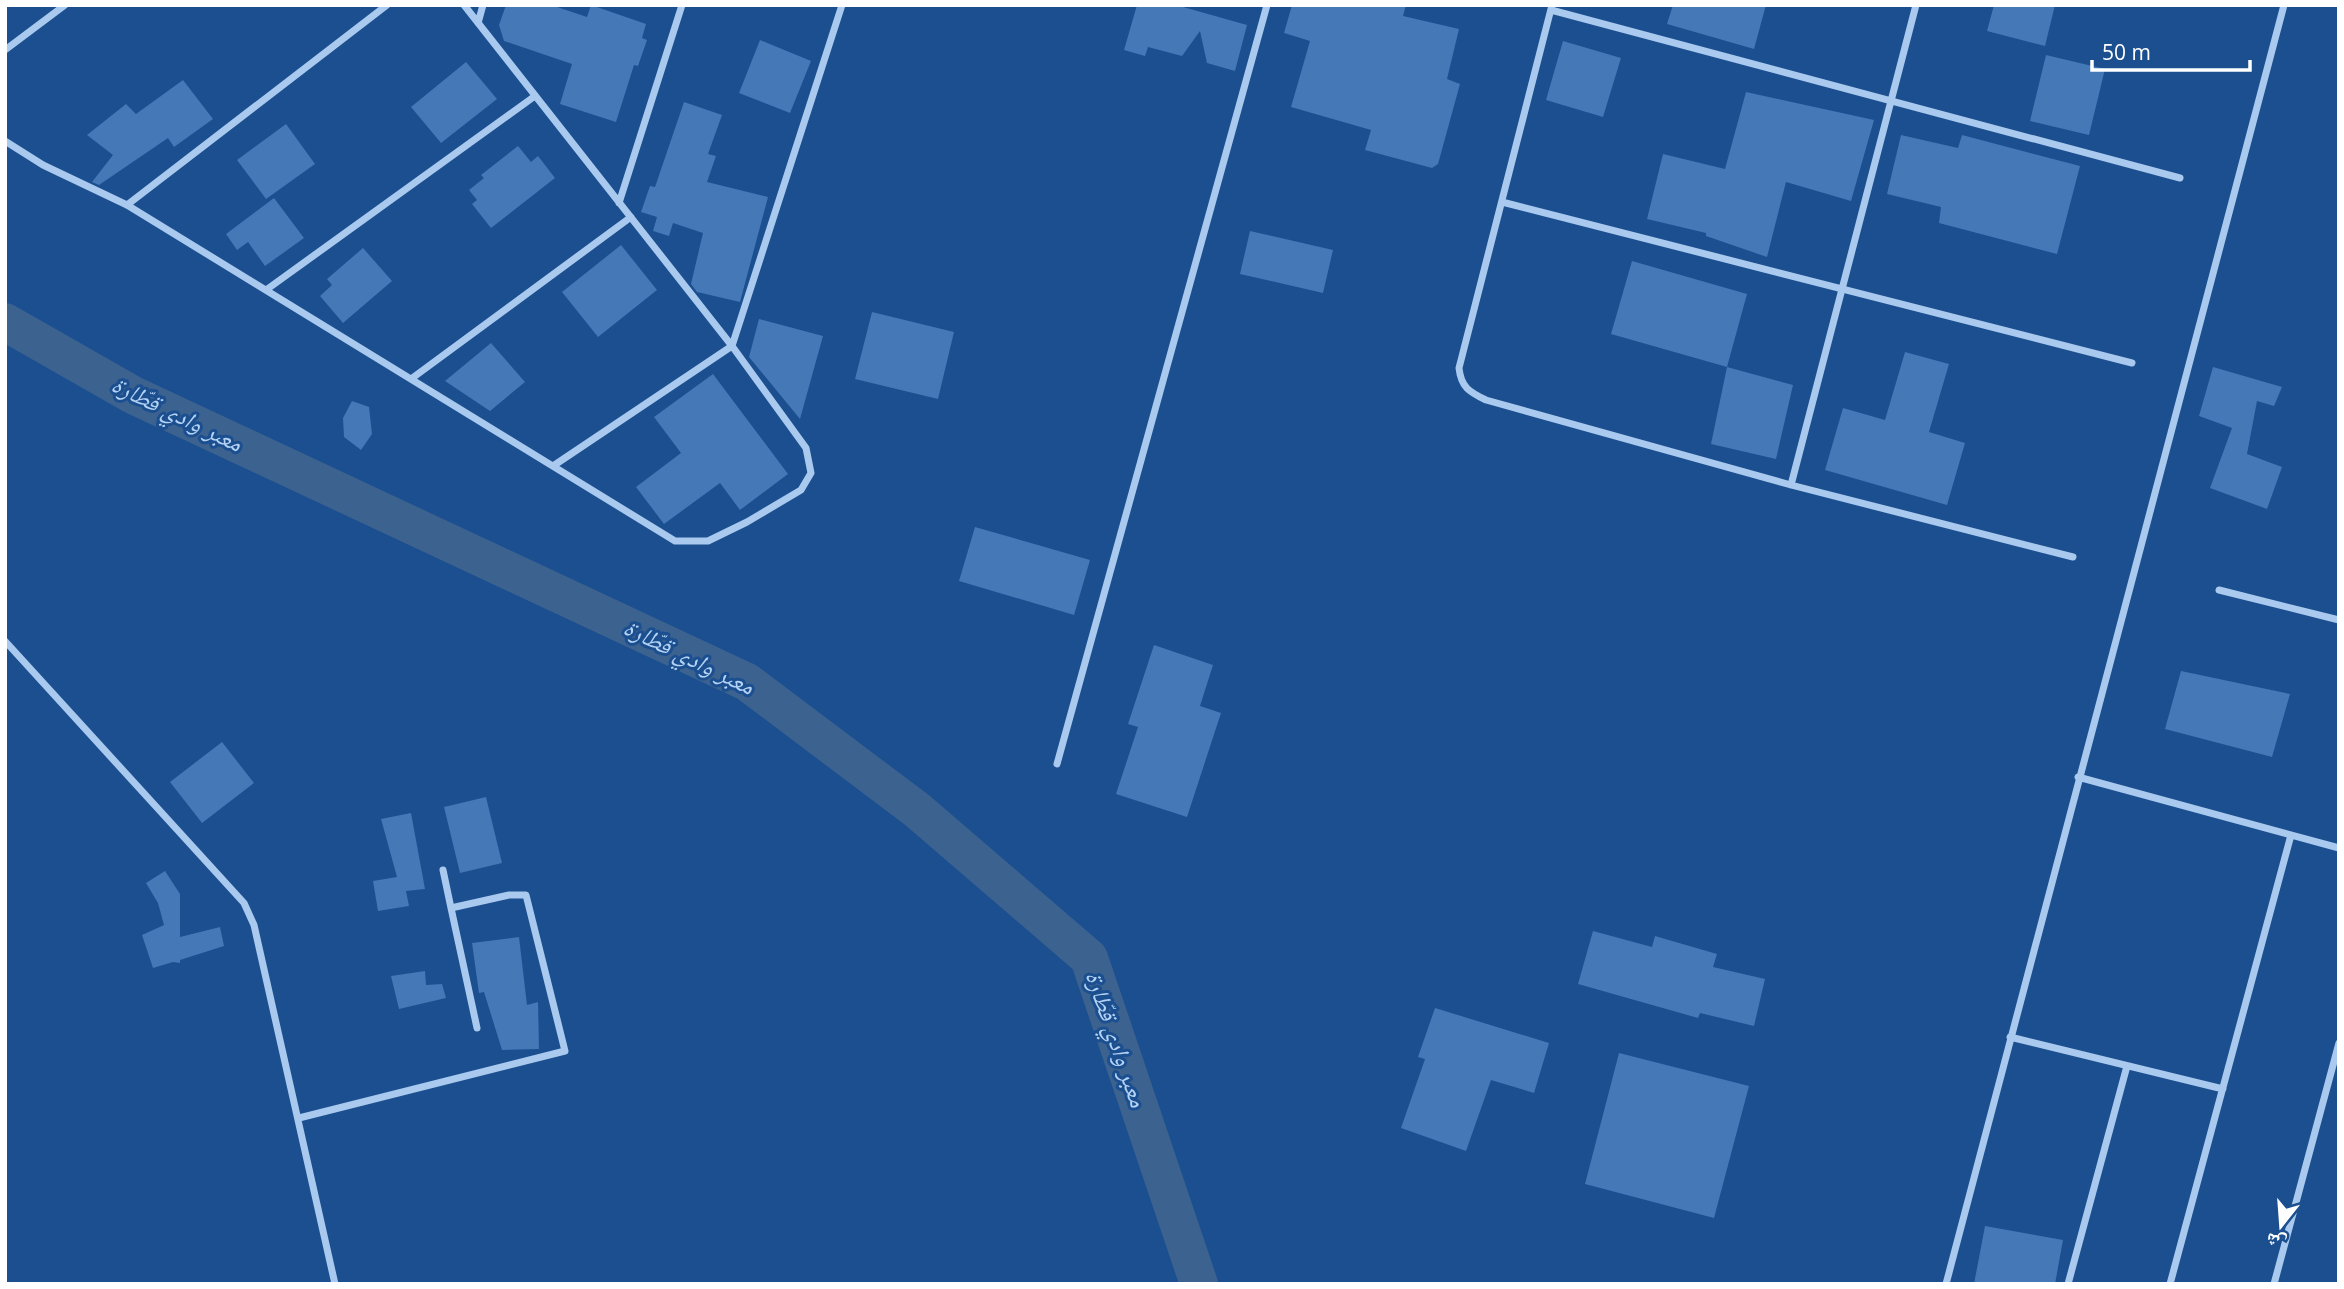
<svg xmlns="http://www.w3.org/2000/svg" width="2344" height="1289" viewBox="0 0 2344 1289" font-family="'Open Sans','Noto Naskh Arabic',sans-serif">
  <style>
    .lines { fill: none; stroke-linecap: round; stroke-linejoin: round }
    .river { stroke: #3c6290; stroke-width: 38 }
    .building { fill: #4478b7 }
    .street { stroke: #a9c9ee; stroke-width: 7 }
    .labels { text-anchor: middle; stroke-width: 6; stroke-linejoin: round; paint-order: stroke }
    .water-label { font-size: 24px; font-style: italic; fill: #b5d3f5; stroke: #1b4f8f }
  </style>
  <rect width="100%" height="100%" fill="#1b4f8f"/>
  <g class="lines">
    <path class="river" d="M5 322 133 395 747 682 917 810 1089 958 1199 1284"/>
  </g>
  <path class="building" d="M506 5H551L587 17 591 5 646 24 642 38 647 40 638 66 634 65 616 122 560 104 572 64 504 41 499 25Z
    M1137 5H1176L1247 25 1235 71 1207 63 1200 31 1182 56 1148 47 1145 56 1124 50Z
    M1292 5H1406L1403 16 1459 29 1447 79 1460 84 1438 164 1432 168 1365 150 1371 130 1291 107 1310 41 1284 33Z
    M1673 5H1766L1754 49 1667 24Z
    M1994 5H2055L2045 46 1987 31Z
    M760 40 811 61 790 113 739 93Z
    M1563 41 1621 58 1603 117 1546 100Z
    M2046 55 2105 69 2089 135 2030 121Z
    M466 62 497 99 441 143 411 107Z
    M183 80 213 119 174 147 168 138 99 185 92 182 113 155 87 135 126 104 136 114Z
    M1746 92 1874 120 1851 201 1786 182 1767 257 1706 236V233L1647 219 1663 154 1725 169Z
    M684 102 722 115 708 154 716 156 707 182 768 197 740 302 697 292 691 284 703 233 673 223 669 236 653 231 657 217 641 212 650 186 655 187Z
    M286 124 315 164 266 199 237 160Z
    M1901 135 1958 148 1962 135 2080 166 2057 254 1939 223 1941 207 1887 194Z
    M518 146 531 162 538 156 555 178 491 228 472 204 477 200 469 190 484 178 481 175Z
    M274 198 304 238 265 266 248 242 237 250 226 234Z
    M1250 231 1333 250 1323 293 1240 274Z
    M621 245 657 290 598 337 562 292Z
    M363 248 392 281 343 323 320 296 332 285 327 279Z
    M1632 261 1747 294 1727 367 1611 334Z
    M872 312 954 332 938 399 855 379Z
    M759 319 823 336 800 419 749 357Z
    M491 343 525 382 490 411 445 381Z
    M1905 352 1949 364 1929 432 1965 443 1947 505 1825 470 1843 408 1885 420Z
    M1727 367 1793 385 1776 459 1711 444Z
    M2213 367 2282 387 2274 406 2257 401 2247 454 2282 467 2267 509 2210 488 2232 428 2199 416Z
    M713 374 788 474 740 510 720 483 664 524 636 487 681 453 654 417Z
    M352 401 369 407 372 434 361 450 344 437 343 418Z
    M975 527 1090 560 1074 615 959 581Z
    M1154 645 1213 665 1200 706 1221 713 1187 817 1116 794 1138 727 1128 724Z
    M2181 671 2290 694 2272 757 2165 729Z
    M222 742 254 783 202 823 170 782Z
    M486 797 502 863 460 873 444 807Z
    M411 813 425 889 406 891 409 906 378 911 373 881 397 877 381 819Z
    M165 871 180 894V937L220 927 224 946 180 960V963L173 962 153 968 142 935 164 925 158 903 146 883Z
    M1593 931 1652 947 1655 936 1717 954 1713 967 1765 979 1754 1026 1700 1013 1698 1018 1578 984Z
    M519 937 527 1005 538 1002 539 1049 502 1050 484 992 479 993 472 943Z
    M425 971 426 985 442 984 446 998 399 1009 391 976Z
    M1435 1008 1549 1043 1534 1093 1491 1080 1466 1151 1401 1128 1425 1059 1418 1057Z
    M1619 1053 1749 1086 1714 1218 1585 1184Z
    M1985 1226 2063 1240 2055 1284H1974Z"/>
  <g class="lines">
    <path class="street" d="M1552 5 1459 368C1461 387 1469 392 1486 400L1791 485 2073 557
      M1551 10 2180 178
      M478 23 483 5
      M5 50 65 5
      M5 141 43 165 127 205 675 541H708L747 522 801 490 811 473 806 448 732 346 464 5
      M1502 202 2132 363
      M619 203 682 5
      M127 205 387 5
      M266 290 535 96
      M411 379 631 217
      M553 466 732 346 842 5
      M1791 485 1916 5
      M2219 590 2339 620
      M5 641 244 903 254 925 335 1284
      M1057 764 1267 5
      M2078 777 2339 848
      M443 870 451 908
      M2010 1037 2223 1089
      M299 1118 565 1051 526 895H509L451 908 477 1028
      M1946 1284 2284 5
      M2068 1284 2127 1066
      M2170 1284 2291 835
      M2274 1284 2339 1043"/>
  </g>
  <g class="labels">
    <g class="water-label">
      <text transform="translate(177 414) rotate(26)" y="8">معبر وادي قطّارة</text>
      <text transform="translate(689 657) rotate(26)" y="8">معبر وادي قطّارة</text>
      <text transform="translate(1116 1039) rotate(71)" y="8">معبر وادي قطّارة</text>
    </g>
  </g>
  <rect width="2344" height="1289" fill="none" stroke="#ffffff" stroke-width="14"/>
  <g transform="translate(2281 1226) rotate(197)" stroke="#1b4f8f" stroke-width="5" paint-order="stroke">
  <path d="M0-5L12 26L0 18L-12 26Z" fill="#ffffff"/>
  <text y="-10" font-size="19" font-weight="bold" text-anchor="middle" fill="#ffffff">ش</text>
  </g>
  <path d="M2092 60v10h158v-10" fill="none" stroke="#ffffff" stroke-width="3.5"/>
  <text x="2102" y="60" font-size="21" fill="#ffffff" stroke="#1b4f8f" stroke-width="5" paint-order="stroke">50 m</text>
</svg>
